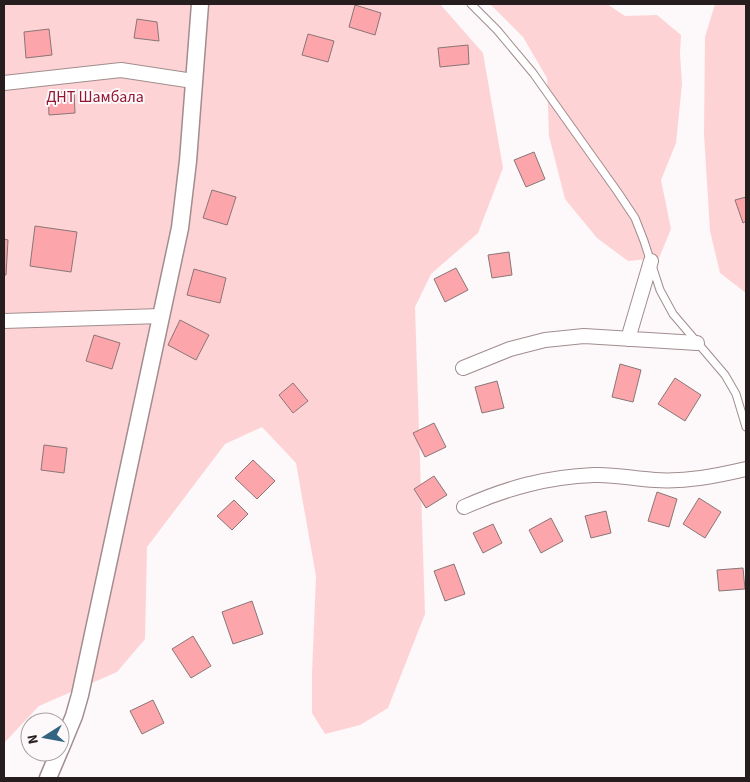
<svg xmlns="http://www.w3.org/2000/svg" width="750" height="782" viewBox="0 0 750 782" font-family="'Source Sans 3',sans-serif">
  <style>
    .green { fill: #fed3d5 }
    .building { fill: #fca5ab; stroke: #897677 }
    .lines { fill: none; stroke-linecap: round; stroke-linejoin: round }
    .service-casing { stroke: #a18d8e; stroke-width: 9 }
    .minor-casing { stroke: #a18d8e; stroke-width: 16 }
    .tertiary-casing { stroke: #a18d8e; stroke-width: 19 }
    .service { stroke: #fff; stroke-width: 7 }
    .minor { stroke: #fff; stroke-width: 14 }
    .tertiary { stroke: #fff; stroke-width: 16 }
    .labels { text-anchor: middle; stroke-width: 4; stroke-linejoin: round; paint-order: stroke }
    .park-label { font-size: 16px; fill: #941633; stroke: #fdf8f9 }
  </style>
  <rect width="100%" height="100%" fill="#fdf8f9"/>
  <path class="green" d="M4 4H440L483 53 503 168 478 233 431 274 415 307 425 614 388 708 360 725 325 734 312 713V673L316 576 296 463 262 427 225 444 147 547 145 639 117 672 39 706 4 743Z
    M490 4H607L625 16 657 15 681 35 680 54 682 84 676 143 661 180 671 229 659 258 628 261 597 238 565 199 549 136 547 78 523 37Z
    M715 4H746V293L720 273 710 231 704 134 705 37Z"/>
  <path class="building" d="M355 5 381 13 375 35 349 27Z
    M137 19 157 22 159 41 134 38Z
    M49 29 52 55 26 58 24 32Z
    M308 34 334 41 328 62 302 55Z
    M468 45 469 64 440 67 438 48Z
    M74 91 75 113 49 115 48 93Z
    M534 152 545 179 526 187 514 160Z
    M212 190 236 197 227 225 203 218Z
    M746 197V221L743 223 735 200Z
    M35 226 77 232 71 272 30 266Z
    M4 239 8 240 6 275H4Z
    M509 252 512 275 492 278 488 255Z
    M456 268 468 290 445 302 434 279Z
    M194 269 226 278 220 303 187 295Z
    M180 320 209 335 196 360 168 345Z
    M94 335 120 343 112 369 86 361Z
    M620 364 641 370 633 402 612 397Z
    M675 378 701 395 685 421 658 404Z
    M497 381 504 408 482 413 475 387Z
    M293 383 308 401 293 413 279 395Z
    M434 423 446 447 425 457 413 433Z
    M44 445 67 448 64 473 41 470Z
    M253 460 275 481 257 499 235 478Z
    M434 476 447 495 426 508 414 489Z
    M657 492 677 499 669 527 648 521Z
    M699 498 721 512 705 538 683 524Z
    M234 500 248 514 232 530 217 516Z
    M606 511 611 533 591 538 585 516Z
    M551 518 563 541 541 553 529 530Z
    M493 524 502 543 483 553 473 533Z
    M454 564 465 594 445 601 434 571Z
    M743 568 745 589 719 591 717 570Z
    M252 601 263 634 233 644 222 612Z
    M193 636 211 666 191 678 172 649Z
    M153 700 164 723 142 734 130 711Z"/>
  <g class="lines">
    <defs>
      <path id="service" d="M471 4 497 30 533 73 617 191 635 218 644 241 660 290 673 314 725 375 736 394 746 427"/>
      <path id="minor" d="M4 83 121 70 193 81
        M4 321 161 316
        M628 339 651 261
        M463 368 510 349 545 340 584 336 697 343
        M464 507C507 488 546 477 594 475 614 474 635 479 655 480 687 482 716 476 746 469"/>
      <path id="tertiary" d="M60 750 74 716 80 695 180 228 188 161 200 4
        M48 778 59 752"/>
    </defs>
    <use href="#service" class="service-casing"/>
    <use href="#minor" class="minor-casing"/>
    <use href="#tertiary" class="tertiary-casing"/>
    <use href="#service" class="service"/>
    <use href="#minor" class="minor"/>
    <use href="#tertiary" class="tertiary"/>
  </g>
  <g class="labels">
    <g class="park-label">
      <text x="95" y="102">ДНТ Шамбала</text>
    </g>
  </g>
  <rect width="750" height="782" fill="none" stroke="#251d1e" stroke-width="10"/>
  <g transform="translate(45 737) rotate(259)"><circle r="24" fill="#fdf8f9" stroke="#a7a0a1"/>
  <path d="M0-4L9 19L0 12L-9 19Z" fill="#336583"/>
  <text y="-8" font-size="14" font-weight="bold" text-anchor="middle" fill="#251d1e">N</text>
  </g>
</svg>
